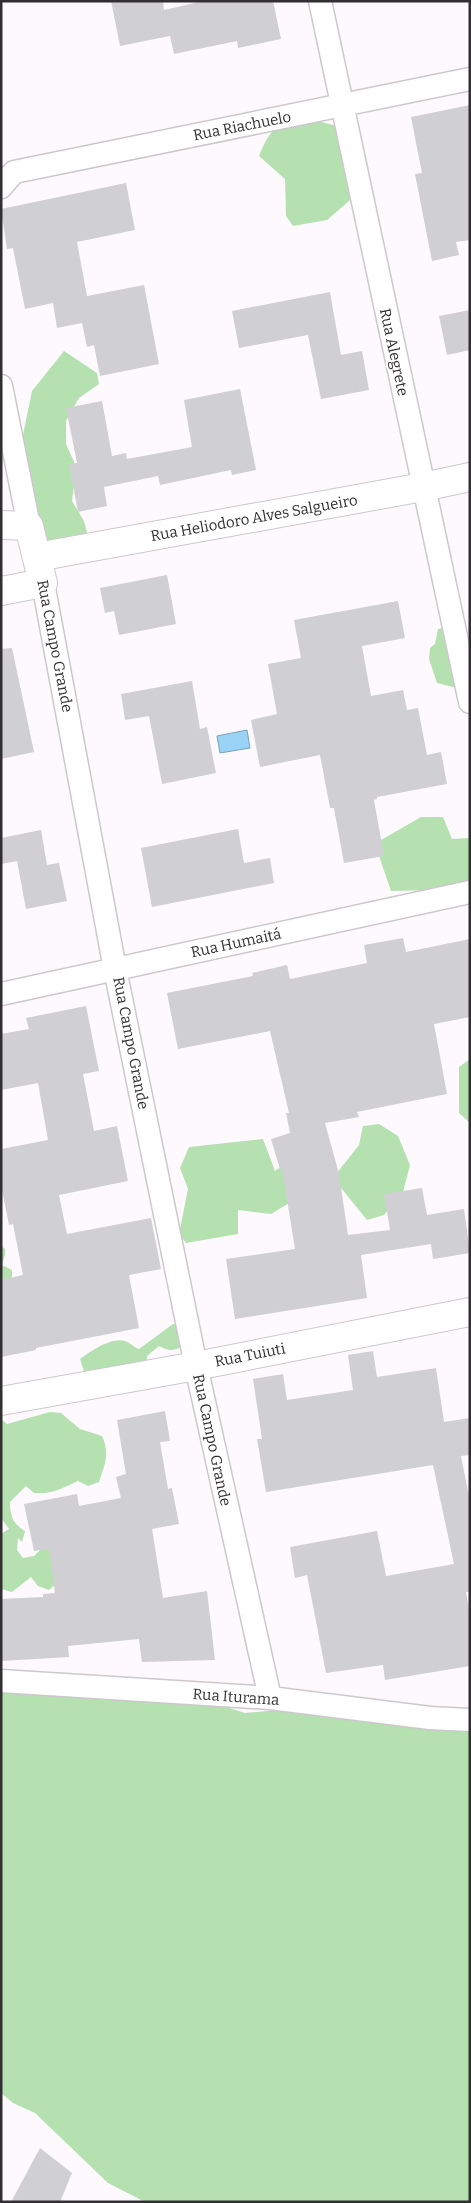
<svg xmlns="http://www.w3.org/2000/svg" width="471" height="2203" viewBox="0 0 471 2203" font-family="Bitter,serif">
  <style>
    .green { fill: #b5e1b1 }
    .water { fill: #99d3f6; stroke: #7aa2bb }
    .building { fill: #d0cfd4 }
    .lines { fill: none; stroke-linecap: round; stroke-linejoin: round }
    .street-casing { stroke: #ccc8cc; stroke-width: 25 }
    .secondary-casing { stroke: #ccc8cc; stroke-width: 30 }
    .street { stroke: #fff; stroke-width: 22 }
    .secondary { stroke: #fff; stroke-width: 28 }
    .labels { text-anchor: middle; stroke-width: 4; stroke-linejoin: round; paint-order: stroke }
    .street-label { font-size: 15px; fill: #312f31; stroke: #fff }
  </style>
  <rect width="100%" height="100%" fill="#fdf9fd"/>
  <path class="green" d="M298 116 345 128 356 195 327 220 293 226 286 216 285 179 259 156C268 134 275 124 298 116Z
    M64 351 97 373 99 384 79 398 66 421V444L76 466 72 501 84 521 87 532 80 543 38 541 17 464 32 391Z
    M452 626 461 689 437 683 429 659 430 648 435 644 438 629Z
    M421 817H443L452 839 470 838V898L435 890 391 891 377 850 381 840Z
    M470 1059V1123L459 1113V1067Z
    M379 1124 398 1136 410 1165 403 1192 384 1215 367 1220 333 1178 359 1145 363 1126Z
    M263 1139 275 1171 285 1164 299 1197 271 1214 238 1210V1234L186 1243 179 1234 188 1189 180 1168 189 1147Z
    M1 1246 5 1249V1255L2 1265 12 1270V1280L1 1303Z
    M173 1324H179L185 1345C174 1351 170 1352 159 1346L147 1356V1367L85 1374 80 1359C91 1351 111 1337 125 1341 131 1343 133 1347 139 1349Z
    M50 1412 61 1413 80 1429 102 1436C110 1454 105 1464 99 1482L88 1486 78 1481C63 1488 51 1495 34 1493L26 1486 10 1502C10 1516 13 1524 25 1531L22 1542 18 1538 17 1550 23 1558 34 1556 42 1548 77 1553 67 1574 49 1590 38 1586 31 1577 12 1592 1 1589V1534L9 1529 1 1518V1419L7 1424Z
    M152 1683 245 1713 321 1706 470 1728V2202H145L108 2183 35 2113 13 2103 1 2093V1687Z"/>
  <path class="water" d="M247 730 250 748 220 753 217 736Z"/>
  <path class="building" d="M111 1H163L164 10 203 1H273L281 39 238 48 237 41 174 54 170 36 120 46Z
    M470 105V240L456 242 459 255 432 261 415 174 422 173 411 117Z
    M126 183 135 230 77 242 87 296 144 285 159 364 100 376 94 345 87 347 82 323 57 328 53 303 25 309 13 248 7 249 1 209Z
    M330 292 341 355 362 351 369 390 321 399 308 335 239 348 232 311Z
    M470 310V350L447 355 439 316Z
    M240 389 256 470 232 475 231 470 160 485 158 476 104 487 107 506 78 512 69 464 77 463 66 408 102 401 112 456 126 453 127 459 192 447 184 400Z
    M167 575 176 624 119 635 114 611 105 613 100 588Z
    M398 601 405 638 362 646 371 696 403 690 407 710 418 708 427 755 441 752 447 784 377 797V799L374 800 384 856 344 863 334 808H330L320 755 260 767 251 720 277 714 268 664 301 658 294 620Z
    M12 648 34 752 1 759V649Z
    M192 681 200 729 207 727 216 773 162 784 149 716 125 720 121 694Z
    M238 829 244 863 270 858 274 883 152 907 141 848Z
    M41 830 47 865 59 863 67 901 26 909 17 861 1 864V838Z
    M403 938 406 952 470 939V1017L434 1024 447 1094 357 1112 359 1117 325 1123 339 1174 348 1235 390 1230 384 1194 422 1188 427 1215 464 1209 470 1253 433 1259 431 1244 361 1255 367 1298 235 1319 226 1259 295 1249 282 1168 280 1169 271 1139 290 1133 286 1113H289L270 1031 178 1049 167 993 253 976 252 973 287 965 290 979 367 963 364 945Z
    M86 1006 99 1071 83 1074 94 1131 117 1126 128 1181 59 1195 67 1234 151 1218 161 1269 129 1275 139 1328 36 1348V1350L1 1357V1280L23 1275 13 1224 9 1225 1 1185V1149L48 1140 38 1083 1 1090V1034L29 1029 26 1018Z
    M373 1351 377 1377 436 1368 444 1422 470 1418V1455L461 1456 470 1501V1592H466L470 1615V1666L385 1680 383 1665 326 1673 307 1575 295 1578 290 1547 377 1531 386 1576 454 1564 433 1465 266 1492 257 1439H262L253 1379 283 1374 287 1400 353 1390 348 1355Z
    M165 1411 170 1441 160 1442 168 1489 172 1488 179 1524 152 1529 163 1598 207 1591 215 1660 142 1662 139 1639 68 1646 69 1657 1 1661V1599L43 1597V1594L55 1593 49 1549 34 1551 24 1504 77 1494 79 1506 121 1498 116 1477 126 1474 117 1420Z
    M40 2148 72 2173 60 2202H11Z"/>
  <g class="lines">
    <defs>
      <path id="street" d="M320 1 470 702
        M1 187 14 172 470 79
        M1 386 29 526
        M43 583 115 969 196 1366 270 1698
        M1 994 470 892
        M1 1681 270 1698 430 1718 470 1720"/>
      <path id="secondary" d="M1 525 29 526 43 583 1 591
        M37 557 423 487 470 477
        M1 1401 196 1366 470 1312"/>
    </defs>
    <use href="#street" class="street-casing"/>
    <use href="#secondary" class="secondary-casing"/>
    <use href="#street" class="street"/>
    <use href="#secondary" class="secondary"/>
  </g>
  <g class="labels">
    <g class="street-label">
      <text transform="translate(242 126) rotate(-11)" y="5">Rua Riachuelo</text>
      <text transform="translate(394 352) rotate(78)" y="5">Rua Alegrete</text>
      <text transform="translate(254 518) rotate(-10)" y="5">Rua Heliodoro Alves Salgueiro</text>
      <text transform="translate(55 646) rotate(79)" y="5">Rua Campo Grande</text>
      <text transform="translate(236 943) rotate(-12)" y="5">Rua Humaitá</text>
      <text transform="translate(131 1043) rotate(79)" y="5">Rua Campo Grande</text>
      <text transform="translate(250 1355) rotate(-11)" y="5">Rua Tuiuti</text>
      <text transform="translate(212 1440) rotate(78)" y="5">Rua Campo Grande</text>
      <text transform="translate(236 1697) rotate(4)" y="5">Rua Iturama</text>
    </g>
  </g>
  <rect width="471" height="2203" fill="none" stroke="#312f31" stroke-width="5"/>
</svg>
